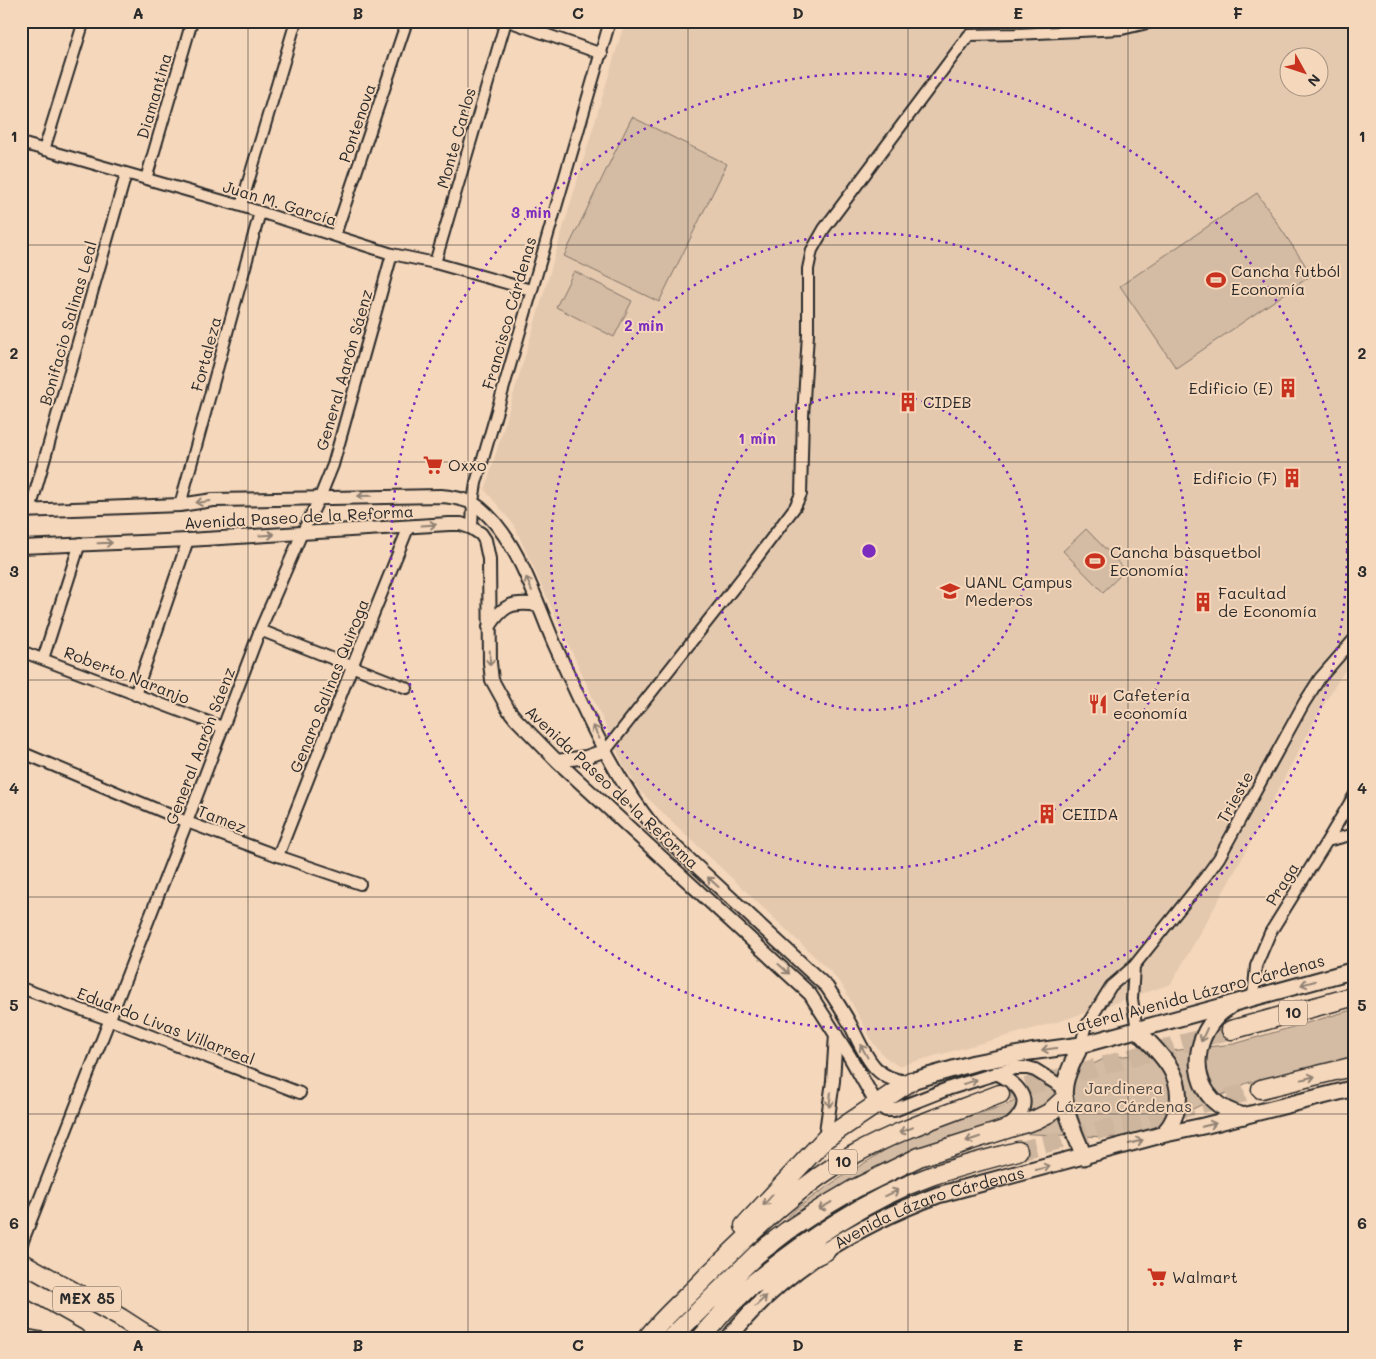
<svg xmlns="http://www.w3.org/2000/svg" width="1376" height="1359" viewBox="0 0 1376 1359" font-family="Mali,sans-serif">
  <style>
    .built { fill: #e4c9af; fill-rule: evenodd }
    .green { fill: #d4bba3; stroke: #807367 }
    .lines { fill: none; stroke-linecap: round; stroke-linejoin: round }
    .trunk-tunnel { stroke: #cdb59e; stroke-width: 18; stroke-dasharray: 18 9; stroke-linecap: butt }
    .minor-casing { stroke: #2b2b2b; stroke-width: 14 }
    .tertiary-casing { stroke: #2b2b2b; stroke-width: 16 }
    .secondary-casing { stroke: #2b2b2b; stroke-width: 19 }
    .trunk-casing { stroke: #2b2b2b; stroke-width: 21 }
    .minor { stroke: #f5d7bb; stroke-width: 10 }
    .tertiary { stroke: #f5d7bb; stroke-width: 12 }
    .secondary { stroke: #f5d7bb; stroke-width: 15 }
    .trunk { stroke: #f5d7bb; stroke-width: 18 }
    .oneway { stroke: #908173 }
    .grid { fill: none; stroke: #2b2b2b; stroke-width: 1; stroke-opacity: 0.55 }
    .ring { fill: none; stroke: #7b2cbf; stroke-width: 2.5; stroke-dasharray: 2.5 5 }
    .labels { text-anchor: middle; stroke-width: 4; stroke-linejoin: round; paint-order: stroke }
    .shield { fill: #f5d7bb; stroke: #685f56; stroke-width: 1 }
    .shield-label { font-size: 15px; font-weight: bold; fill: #2b2b2b }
    .street-label { font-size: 16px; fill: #2b2b2b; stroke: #f5d7bb }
    .poi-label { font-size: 16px; fill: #2b2b2b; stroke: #f5d7bb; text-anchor: start }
    .park-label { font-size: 16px; fill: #4d4843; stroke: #f5d7bb }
    .centre { fill: #7b2cbf; stroke: #f5d7bb; stroke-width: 2.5 }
    .ring-label { font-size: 15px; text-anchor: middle; font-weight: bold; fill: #7b2cbf; stroke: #f5d7bb; stroke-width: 4; stroke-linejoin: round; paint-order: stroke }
    .neatline { fill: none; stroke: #2b2b2b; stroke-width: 2 }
    .grid-label { font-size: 16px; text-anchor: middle; font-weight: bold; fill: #2b2b2b }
  </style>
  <rect width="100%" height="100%" fill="#f5d7bb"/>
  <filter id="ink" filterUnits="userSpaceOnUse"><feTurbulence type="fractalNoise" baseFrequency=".02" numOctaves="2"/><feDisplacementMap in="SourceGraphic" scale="10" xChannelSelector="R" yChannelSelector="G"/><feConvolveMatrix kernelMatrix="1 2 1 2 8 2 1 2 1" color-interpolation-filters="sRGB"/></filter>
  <g filter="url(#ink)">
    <path class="built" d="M625 21H1355V657L1341 676 1318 714 1239 864 1171 984 1057 1022 898 1066 884 1056 874 1044 842 985 830 971 640 791 624 766 514 525 485 490ZM1288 58H1318V88H1288Z"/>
    <path class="green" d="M632 117 727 164 659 302 564 256Z
      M1257 193 1312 275 1176 368 1120 286Z
      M574 271 632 301 614 337 556 307Z
      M1086 529 1126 570 1103 592 1063 551Z
      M1355 1009V1059L1247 1083 1132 1138 1009 1133 918 1160 736 1265 797 1208 834 1182 895 1144 963 1118 1004 1106 1106 1058 1234 1044Z"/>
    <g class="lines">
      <path class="trunk-tunnel" d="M1000 1094 1231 1030
        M1018 1151 1261 1089"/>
      <defs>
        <path id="minor" d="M508 21 602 54
          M21 143 241 206 392 254 435 263 531 290
          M44 150 84 21
          M146 179 192 21
          M241 206 296 21
          M335 235 407 21
          M435 263 506 21
          M180 505 260 212
          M30 510 126 174
          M472 528 473 502 476 483 610 21
          M260 630 407 688
          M21 651 222 727
          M43 659 80 543
          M135 695 188 540
          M606 750 744 575 795 507 801 494 803 416 808 334V269L812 250 824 229 969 35 1016 34 1122 29 1156 21
          M21 752 187 822 278 856 360 884
          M1327 841 1355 834
          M278 856 352 667 409 526
          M1134 966 1132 999 1137 1030
          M21 988 110 1020 300 1093
          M1253 998 1256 966 1270 933 1327 841 1355 794
          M1081 1045 1085 1028 1111 986 1134 966 1206 876 1219 858 1304 703 1320 678 1355 638
          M21 1246 187 822 260 630 302 533 320 497 333 465 392 254"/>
        <path id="tertiary" d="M21 511 180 505 213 500 441 496C454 497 469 499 480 508 518 539 535 599 554 643 582 706 610 771 653 826L827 987C835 999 843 1011 850 1024 864 1051 874 1084 911 1081
          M21 547 188 540 449 524H461L472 528 481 534 485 540 489 559 490 663 492 680 508 709 516 719 557 761 810 994 850 1057 876 1103 886 1110H894L950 1088 1014 1068H1028L1035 1070 1064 1088
          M489 627C503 605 512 601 538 605
          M557 761 586 757 606 750
          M996 1073C1022 1086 1036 1103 1009 1126
          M825 1139 833 1081 836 1034
          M21 1321 48 1326"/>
        <g id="secondary">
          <path d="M1230 1006C1198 1025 1186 1072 1213 1100 1221 1108 1233 1113 1244 1116"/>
          <path d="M1137 1030C1160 1053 1187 1077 1176 1112 1173 1122 1169 1129 1161 1135"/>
          <path d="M1081 1045C1075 1058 1067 1071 1065 1085 1061 1110 1076 1134 1084 1157"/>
          <path d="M911 1081 974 1063 1030 1052 1081 1045 1355 970"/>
          <path id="s1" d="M729 1338C780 1270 860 1224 938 1195L1161 1135 1203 1126 1355 1088"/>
        </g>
        <path id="trunk" d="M1231 1030 1355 996
          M1261 1089 1355 1066
          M744 1226 825 1139 911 1081
          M21 1262 121 1318 152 1338
          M750 1286C804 1242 864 1200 931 1176 959 1166 989 1159 1018 1151
          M21 1307 76 1338
          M647 1338C664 1316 686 1298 705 1278 751 1233 797 1186 853 1155 900 1129 951 1113 1000 1094
          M671 1338 757 1254 787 1231 822 1208 854 1189 919 1157 1035 1120 1049 1113 1064 1099
          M701 1338 725 1310 750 1286 826 1251"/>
      </defs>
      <use href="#minor" class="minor-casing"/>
      <use href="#tertiary" class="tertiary-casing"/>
      <use href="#secondary" class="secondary-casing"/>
      <use href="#trunk" class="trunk-casing"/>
      <use href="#minor" class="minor"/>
      <use href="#tertiary" class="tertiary"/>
      <use href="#secondary" class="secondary"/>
      <use href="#trunk" class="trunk"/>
    </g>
    <defs><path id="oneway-shaft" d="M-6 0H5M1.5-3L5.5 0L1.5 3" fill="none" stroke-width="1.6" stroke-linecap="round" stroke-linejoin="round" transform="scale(1.25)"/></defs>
    <g class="oneway">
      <use href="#oneway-shaft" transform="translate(365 496) rotate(179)"/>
      <use href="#oneway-shaft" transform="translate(203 502) rotate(172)"/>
      <use href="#oneway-shaft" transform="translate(429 525) rotate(-4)"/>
      <use href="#oneway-shaft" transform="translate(267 535) rotate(-3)"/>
      <use href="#oneway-shaft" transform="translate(105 543) rotate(-2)"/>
      <use href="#oneway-shaft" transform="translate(529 584) rotate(-113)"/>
      <use href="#oneway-shaft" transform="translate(490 658) rotate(88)"/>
      <use href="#oneway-shaft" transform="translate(596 732) rotate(-118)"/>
      <use href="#oneway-shaft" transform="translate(713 882) rotate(-138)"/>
      <use href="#oneway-shaft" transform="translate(784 969) rotate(42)"/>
      <use href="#oneway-shaft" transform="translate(1308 983) rotate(165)"/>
      <use href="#oneway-shaft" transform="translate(1204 1035) rotate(114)"/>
      <use href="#oneway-shaft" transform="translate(1049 1049) rotate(172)"/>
      <use href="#oneway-shaft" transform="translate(864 1051) rotate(-118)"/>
      <use href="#oneway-shaft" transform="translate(1308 1078) rotate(-14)"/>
      <use href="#oneway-shaft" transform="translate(970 1082) rotate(-18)"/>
      <use href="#oneway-shaft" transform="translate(830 1100) rotate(97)"/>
      <use href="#oneway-shaft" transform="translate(1209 1125) rotate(-14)"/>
      <use href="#oneway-shaft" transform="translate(906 1130) rotate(159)"/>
      <use href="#oneway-shaft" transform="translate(973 1139) rotate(162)"/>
      <use href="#oneway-shaft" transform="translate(1136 1142) rotate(-16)"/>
      <use href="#oneway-shaft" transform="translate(1043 1168) rotate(-15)"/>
      <use href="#oneway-shaft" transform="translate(892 1193) rotate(-24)"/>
      <use href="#oneway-shaft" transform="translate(768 1200) rotate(132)"/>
      <use href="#oneway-shaft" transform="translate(825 1206) rotate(149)"/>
      <use href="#oneway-shaft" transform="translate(761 1301) rotate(-43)"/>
    </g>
  </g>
  <path class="grid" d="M248 21V1338M468 21V1338M688 21V1338M908 21V1338M1128 21V1338M21 245H1355M21 462H1355M21 680H1355M21 897H1355M21 1114H1355"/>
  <g class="ring">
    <circle cx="869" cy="551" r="159"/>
    <circle cx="869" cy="551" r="318"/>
    <circle cx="869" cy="551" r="478"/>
  </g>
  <defs>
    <symbol id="stadium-bare" viewBox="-9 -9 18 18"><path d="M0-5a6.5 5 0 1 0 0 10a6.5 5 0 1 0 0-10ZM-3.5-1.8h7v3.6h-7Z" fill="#c8321e" stroke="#f5d7bb" stroke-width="2.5" paint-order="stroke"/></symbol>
    <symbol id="building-bare" viewBox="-9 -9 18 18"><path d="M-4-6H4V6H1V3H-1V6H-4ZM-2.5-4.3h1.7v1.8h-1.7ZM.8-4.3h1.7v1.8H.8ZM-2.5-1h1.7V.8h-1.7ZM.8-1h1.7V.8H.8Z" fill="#c8321e" stroke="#f5d7bb" stroke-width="2.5" paint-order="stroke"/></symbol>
    <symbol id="supermarket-bare" viewBox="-9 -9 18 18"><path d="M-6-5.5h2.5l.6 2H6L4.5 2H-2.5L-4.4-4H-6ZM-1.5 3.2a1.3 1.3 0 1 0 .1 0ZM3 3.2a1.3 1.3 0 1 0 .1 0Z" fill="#c8321e" stroke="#f5d7bb" stroke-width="2.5" paint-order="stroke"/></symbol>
    <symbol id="university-bare" viewBox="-9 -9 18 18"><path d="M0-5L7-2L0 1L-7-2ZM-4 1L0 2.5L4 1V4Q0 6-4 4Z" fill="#c8321e" stroke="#f5d7bb" stroke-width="2.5" paint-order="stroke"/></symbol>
    <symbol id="restaurant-bare" viewBox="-9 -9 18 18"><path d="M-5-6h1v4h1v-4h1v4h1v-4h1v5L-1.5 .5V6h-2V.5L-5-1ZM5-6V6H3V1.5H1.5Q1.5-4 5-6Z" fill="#c8321e" stroke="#f5d7bb" stroke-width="2.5" paint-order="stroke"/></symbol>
  </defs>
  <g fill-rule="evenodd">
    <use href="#stadium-bare" x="1202" y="266" width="28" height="28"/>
    <use href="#building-bare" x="1274" y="374" width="28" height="28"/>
    <use href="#building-bare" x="894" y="388" width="28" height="28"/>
    <use href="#supermarket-bare" x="419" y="451" width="28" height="28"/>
    <use href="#building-bare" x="1278" y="464" width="28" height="28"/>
    <use href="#stadium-bare" x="1081" y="547" width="28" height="28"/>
    <use href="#university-bare" x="936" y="577" width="28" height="28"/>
    <use href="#building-bare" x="1189" y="588" width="28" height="28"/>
    <use href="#restaurant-bare" x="1084" y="690" width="28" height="28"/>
    <use href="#building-bare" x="1033" y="800" width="28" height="28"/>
    <use href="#supermarket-bare" x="1143" y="1263" width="28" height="28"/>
  </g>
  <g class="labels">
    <g class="shield">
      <rect x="1279" y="1000.5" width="28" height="25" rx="4"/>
      <rect x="829" y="1149.5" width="28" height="25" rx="4"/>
      <rect x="53" y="1286.5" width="68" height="25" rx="4"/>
    </g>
    <g class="shield-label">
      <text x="1293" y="1018">10</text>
      <text x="843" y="1167">10</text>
      <text x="87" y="1304">MEX 85</text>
    </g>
    <g class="street-label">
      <text transform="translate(154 96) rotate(-74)" y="6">Diamantina</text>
      <text transform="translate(357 123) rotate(-71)" y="6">Pontenova</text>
      <text transform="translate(456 138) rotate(-74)" y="6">Monte Carlos</text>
      <text transform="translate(280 203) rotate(17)" y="6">Juan M. García</text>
      <text transform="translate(509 313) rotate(-74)" y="6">Francisco Cárdenas</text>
      <text transform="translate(68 323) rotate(-74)" y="6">Bonifacio Salinas Leal</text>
      <text transform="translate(206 354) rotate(-75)" y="6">Fortaleza</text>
      <text transform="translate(344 370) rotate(-74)" y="6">General Aarón Sáenz</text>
      <text transform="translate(299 517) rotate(-3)" y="6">Avenida Paseo de la Reforma</text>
      <text transform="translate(127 675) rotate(21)" y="6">Roberto Naranjo</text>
      <text transform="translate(329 686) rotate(-68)" y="6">Genaro Salinas Quiroga</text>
      <text transform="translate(200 746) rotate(-69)" y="6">General Aarón Sáenz</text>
      <text transform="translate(612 787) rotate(43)" y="6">Avenida Paseo de la Reforma</text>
      <text transform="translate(1235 797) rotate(-61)" y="6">Trieste</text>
      <text transform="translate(222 819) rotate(21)" y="6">Tamez</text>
      <text transform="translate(1282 884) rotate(-58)" y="6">Praga</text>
      <text transform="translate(1196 994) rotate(-15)" y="6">Lateral Avenida Lázaro Cárdenas</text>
      <text transform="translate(166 1026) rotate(21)" y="6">Eduardo Livas Villarreal</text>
      <text dy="6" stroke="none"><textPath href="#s1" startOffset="244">Avenida Lázaro Cárdenas</textPath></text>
    </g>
    <g class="poi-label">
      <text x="1231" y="277">Cancha futból<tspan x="1231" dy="18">Economía</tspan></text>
      <text x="1273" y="394" text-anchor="end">Edificio (E)</text>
      <text x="923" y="408">CIDEB</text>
      <text x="448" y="471">Oxxo</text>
      <text x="1277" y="484" text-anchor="end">Edificio (F)</text>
      <text x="1110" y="558">Cancha bàsquetbol<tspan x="1110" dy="18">Economía</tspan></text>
      <text x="965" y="588">UANL Campus<tspan x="965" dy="18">Mederos</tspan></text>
      <text x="1218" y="599">Facultad<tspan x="1218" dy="18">de Economía</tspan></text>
      <text x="1113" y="701">Cafetería<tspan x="1113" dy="18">economía</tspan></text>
      <text x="1062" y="820">CEIIDA</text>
      <text x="1172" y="1283">Walmart</text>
    </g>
    <g class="park-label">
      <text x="1124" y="1094">Jardinera<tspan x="1124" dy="18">Lázaro Cárdenas</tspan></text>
    </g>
  </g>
  <circle cx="869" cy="551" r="8" class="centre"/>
  <g class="ring-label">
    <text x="531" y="218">3 min</text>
    <text x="644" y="331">2 min</text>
    <text x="757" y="444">1 min</text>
  </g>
  <rect width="1376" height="1359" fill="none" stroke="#f5d7bb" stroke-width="55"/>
  <g transform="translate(1304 72) rotate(130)"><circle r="24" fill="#f5d7bb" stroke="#a49281"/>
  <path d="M0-4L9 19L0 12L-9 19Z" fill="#c8321e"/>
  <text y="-8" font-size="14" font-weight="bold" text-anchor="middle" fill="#2b2b2b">N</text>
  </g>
  <rect x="28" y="28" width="1320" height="1304" class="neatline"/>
  <g class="grid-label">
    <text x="138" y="19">A</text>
    <text x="358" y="19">B</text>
    <text x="578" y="19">C</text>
    <text x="798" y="19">D</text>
    <text x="1018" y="19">E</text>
    <text x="1238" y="19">F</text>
    <text x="14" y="142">1</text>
    <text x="1362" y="142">1</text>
    <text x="14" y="359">2</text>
    <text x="1362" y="359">2</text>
    <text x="14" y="577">3</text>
    <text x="1362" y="577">3</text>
    <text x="14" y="794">4</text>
    <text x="1362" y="794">4</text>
    <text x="14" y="1011">5</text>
    <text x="1362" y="1011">5</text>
    <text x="14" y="1229">6</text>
    <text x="1362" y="1229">6</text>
    <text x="138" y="1351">A</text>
    <text x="358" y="1351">B</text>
    <text x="578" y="1351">C</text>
    <text x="798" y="1351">D</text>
    <text x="1018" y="1351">E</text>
    <text x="1238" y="1351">F</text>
  </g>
</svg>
